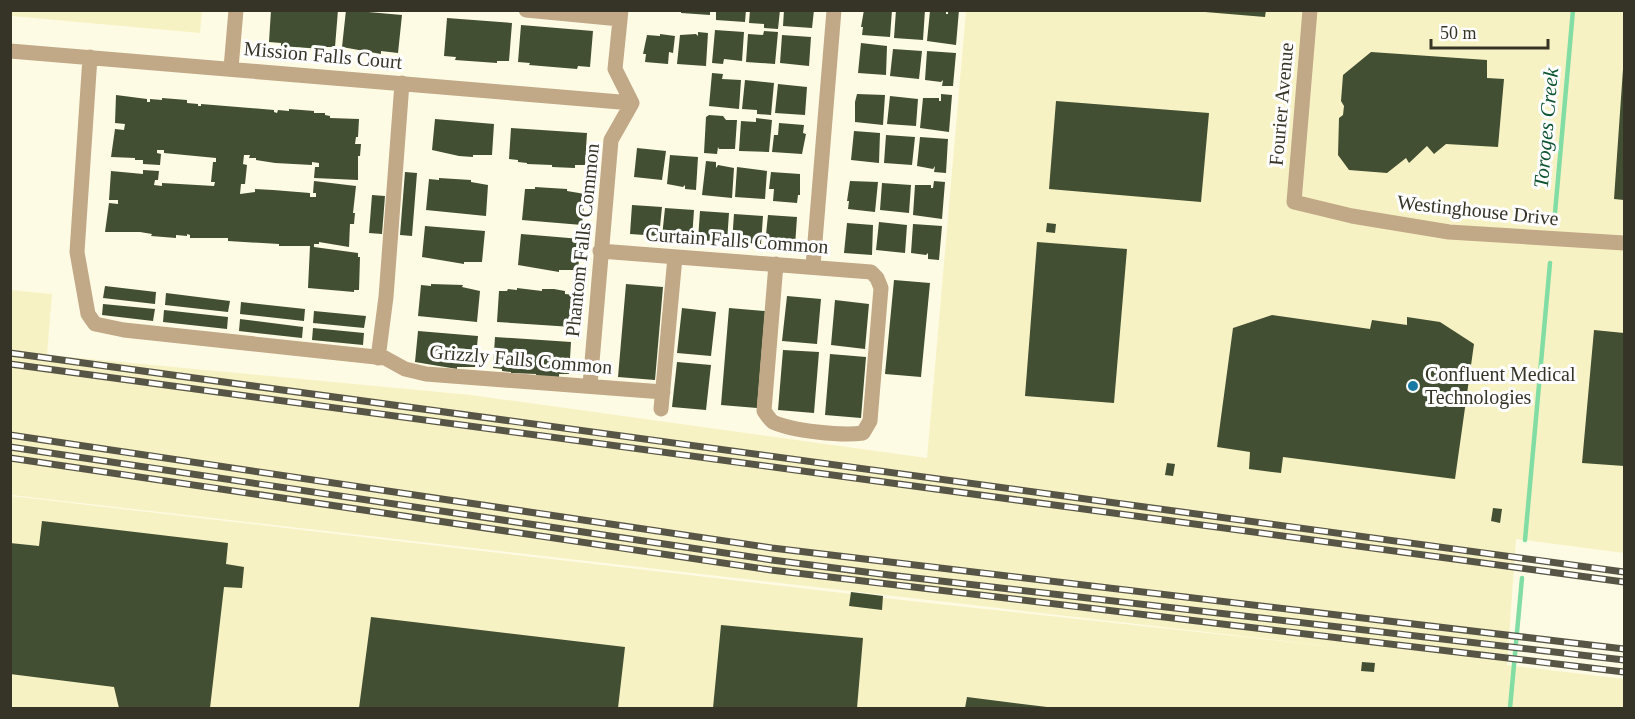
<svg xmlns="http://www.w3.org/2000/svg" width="1635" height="719" viewBox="0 0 1635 719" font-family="Georgia,serif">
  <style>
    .built { fill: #f7f2c4 }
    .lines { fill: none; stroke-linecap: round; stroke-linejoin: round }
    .stream { stroke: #81dda3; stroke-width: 4.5 }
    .building { fill: #424f32 }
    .street { stroke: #c1a887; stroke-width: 15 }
    .rail-casing { stroke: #575546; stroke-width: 7 }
    .rail { stroke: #fff; stroke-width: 4.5; stroke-dasharray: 14; stroke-linecap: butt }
    .poi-dot { fill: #1979a5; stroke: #fff; stroke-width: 2 }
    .labels { text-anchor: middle; stroke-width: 6; stroke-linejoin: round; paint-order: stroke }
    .street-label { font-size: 20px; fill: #363426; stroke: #fff }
    .poi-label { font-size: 20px; fill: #363426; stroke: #fff; text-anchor: start }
    .water-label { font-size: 21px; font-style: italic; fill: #0d5430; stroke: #fff }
  </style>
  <rect width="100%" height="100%" fill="#fefbe5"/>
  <path class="built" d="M10 11 11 10 202 11 200 33 11 16Z
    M966 11H1624V553L1516 539 1507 665 1624 679V708H11V496L911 601 1364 650 11 495V290L52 294 47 355 471 395 927 458Z"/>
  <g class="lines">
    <path class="stream" d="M1555 213 1573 10
      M1525 540 1550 263
      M1510 708 1522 578"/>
  </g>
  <path class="building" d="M271 10H338L335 47H323L322 49 281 46V43L269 42Z
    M346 10 402 15 398 53 381 51V54L342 47Z
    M681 10H710V15L681 13Z
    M716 10H746L745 22 716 20Z
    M750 10H780L778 29 764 28V24L749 23Z
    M784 10H814L812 28 783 26Z
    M864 10H892L890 37 862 35 863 27H861Z
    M896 10H925L923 40 894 38Z
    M948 10H959L956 45 927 41 930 11H946V14H948Z
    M1205 10H1266L1265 17 1205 12Z
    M447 18 512 23 509 61H497V63L455 60 456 57 444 56Z
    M521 25 593 31 590 67 578 66 577 69 529 65 530 63 518 62Z
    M715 30 744 32 742 61 724 59 723 64 712 63Z
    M764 31 778 32 775 64 746 62 748 34 763 35Z
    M698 32 708 33 706 66 677 64 680 35 696 34 698 36Z
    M660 34 675 36 673 53 669 52 668 64 645 62 646 54H643L647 35 660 36Z
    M782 35 811 37 809 66 780 63Z
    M861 43 887 46 886 75 858 73Z
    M893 49 922 51 919 79 890 76Z
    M927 51 956 53 953 86H942L943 80 941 82 925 80Z
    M1371 52 1487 60V78L1504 79 1498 147 1446 144 1434 154 1427 146 1409 163 1406 158 1387 173 1349 170 1338 155 1339 118 1343 115 1344 106 1341 101 1343 75Z
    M1623 69H1624V200L1614 199Z
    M712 73 723 74 722 79 741 80 739 109 709 106Z
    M745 80 774 83 771 115 757 114V110L742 109Z
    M778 84 807 87 805 115 775 113Z
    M857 94 885 95 883 125 855 122V102Z
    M941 94 952 95 949 132 920 128 923 98H939V101H941Z
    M116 95 147 99V102H150V99L162 100V98L187 100V103L198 104V106H201V104L274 110V112L277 113 278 110 289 111V109L314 111V113H325V115L330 116V118L359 119 358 137H356L355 144H361L360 156H358V180L314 178 315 167H319V163L312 162V165L275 163 256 160V158H249L250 155H244L243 164 247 165 245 184H241L240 194 255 192V189L273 190 310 193V197H316V193H313L314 181 356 186 353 213H355L354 224H350L349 247 319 242V244H314V247L358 253V257H360L359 290H354V292L308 288 310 246H279V244L228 241V238H190V235L187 234V236L176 235V238L151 236 152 234 140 232H105L109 203 118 204V200H109L111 171 143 174V170L159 171 158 180H155L154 185 162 186V183L214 186 215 182H211L213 162H216V158L164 153V150H157V153L161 154 160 165 143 164V160H135V158L111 157 115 129 124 130 125 124 115 123Z
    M890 96 918 99 916 126 887 124Z
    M1056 101 1209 113 1201 202 1049 189Z
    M709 115 723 116 726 120H737L735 149H719L718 147 717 154 704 153 706 117Z
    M756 118 772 120 769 152 739 151 741 121 756 122Z
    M435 119 494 124 492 155H473V157L459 156 432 150Z
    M779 123 804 125 803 133 806 134 802 154 772 152 774 135H778Z
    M511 128 587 133 585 165H575V168L552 167V165L527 164V163L518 162V160L509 159Z
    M854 131 880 133 879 163 851 160Z
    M886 135 915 137 912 165 884 163Z
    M920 137 948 139 946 173 934 172 935 166 933 169 917 166Z
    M637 148 666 151 662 180 634 177Z
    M670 155 698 157 696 190 685 189V185L683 187 667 184Z
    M706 161 716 162V168L718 165 734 168 732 198 702 195Z
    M737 167 767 171 765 199 735 197Z
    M405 172 417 173 412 236 400 235Z
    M771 172 800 174V195H798L797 203 773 201 774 189H769Z
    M439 178 471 180V182L488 185 486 216 426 210 429 179 439 180Z
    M850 181 878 182 875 212 848 209 849 201H847Z
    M934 181 945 182 942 219 913 215 915 185H931V188H933Z
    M882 183 911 185 909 213 880 210Z
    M535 187 567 189V191L585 194 582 225 522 220 525 189H535Z
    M372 195 385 196 382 234 369 233Z
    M632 205 662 207 659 236 630 234Z
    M665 208 694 210 692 239 662 237Z
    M700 211 729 213 727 242 698 240Z
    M734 214 763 216 761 244 732 242Z
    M768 215 797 217 795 246 765 244Z
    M879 222 907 225 905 253 876 250Z
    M847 223 873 225 872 255 844 253Z
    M1047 223 1056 224 1055 233 1046 232Z
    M913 224 942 226 939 260 928 259V253L926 255 911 253Z
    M425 226 485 231 482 262H464V264L422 257Z
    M521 234 581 239 578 270H559V272L518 265Z
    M1037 242 1127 249 1114 403 1025 396Z
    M894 280 930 283 921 377 885 374Z
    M431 284 463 285 462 287 480 291 477 322 418 316 421 285 431 286Z
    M626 284 663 287 655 380 618 377Z
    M105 286 156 292 155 304 103 298Z
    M517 288 542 291V289H554L565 291V294L575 295 572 327 497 322 499 291H507L508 289 517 290Z
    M166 293 230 301 228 312 165 305Z
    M787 296 821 299 817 344 782 341Z
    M835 300 869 304 865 349 831 345Z
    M241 302 305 309 304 321 240 314Z
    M103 304 155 309 153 321 102 315Z
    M682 308 716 312 711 356 677 353Z
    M729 308 765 311 757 408 721 405Z
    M164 310 228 317 227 329 163 322Z
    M314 311 366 316 364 328 313 323Z
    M1272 315 1370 329 1372 320 1407 325V317L1440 322 1474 344 1455 479 1283 457 1281 473 1249 469 1250 452 1217 447 1233 328Z
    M240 319 303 327 302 338 239 331Z
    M313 328 364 333 363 345 312 340Z
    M1594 330 1624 333V466L1582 463Z
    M418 331 478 336 475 367H457V369L415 362Z
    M495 337 571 342 569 374H559V377L536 376V374L511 373V372L502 371V369L493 368Z
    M783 350 819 352 814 413 778 410Z
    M830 354 866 357 861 418 825 415Z
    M677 362 711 365 706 410 672 407Z
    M1167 463 1175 464 1173 476 1165 475Z
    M1493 508 1502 509 1500 523 1491 521Z
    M42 521 228 543 226 564 244 567 242 588 224 587 210 708H119L114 687 10 674V543L39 546Z
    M851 592 883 596 882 610 849 606Z
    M371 617 625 647 618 708H359Z
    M721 625 863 638 857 708H713Z
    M1362 662 1375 663 1374 672 1361 671Z
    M967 697 1047 707V708H965Z"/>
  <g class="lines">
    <path class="street" d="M526 10 620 19
      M621 10 615 69 632 103
      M1310 10 1294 202 1352 216 1449 232 1624 243
      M10 51 632 103
      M90 57 77 252 88 314 95 324 124 330 385 358 405 369 426 374 663 392
      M231 68 236 10
      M600 251 871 272 877 278 881 288 870 421 863 433C842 436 792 431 773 422 770 420 767 415 764 411L776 264
      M813 266 834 10
      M378 358 386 297 402 83
      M590 385 611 140 632 103
      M661 409 675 257"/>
    <defs>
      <path id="rail" d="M10 353 1624 572
        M10 364 1624 582
        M10 435 772 548 1624 649
        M10 447 772 560 889 575 1624 660
        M10 458 771 570 1624 672"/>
    </defs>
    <use href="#rail" class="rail-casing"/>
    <use href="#rail" class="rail"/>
  </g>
  <circle class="poi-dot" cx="1413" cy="386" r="6"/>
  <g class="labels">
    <g class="street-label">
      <text transform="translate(323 55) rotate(5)" y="7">Mission Falls Court</text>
      <text transform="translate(1281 104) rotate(-85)" y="7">Fourier Avenue</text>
      <text transform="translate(1478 210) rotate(6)" y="7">Westinghouse Drive</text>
      <text transform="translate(582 240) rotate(-84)" y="7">Phantom Falls Common</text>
      <text transform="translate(737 240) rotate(4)" y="7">Curtain Falls Common</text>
      <text transform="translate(521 359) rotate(5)" y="7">Grizzly Falls Common</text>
    </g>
    <g class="poi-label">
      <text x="1425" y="381">Confluent Medical<tspan x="1425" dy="23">Technologies</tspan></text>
    </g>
    <g class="water-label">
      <text transform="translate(1546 128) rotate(-85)" y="7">Toroges Creek</text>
    </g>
  </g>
  <rect width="1635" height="719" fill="none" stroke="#363426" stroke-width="24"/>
  <path d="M1431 39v9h117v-9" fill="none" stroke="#363426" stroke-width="3"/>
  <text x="1440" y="39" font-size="18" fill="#363426" stroke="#ffffff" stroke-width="4.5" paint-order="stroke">50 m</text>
</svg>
